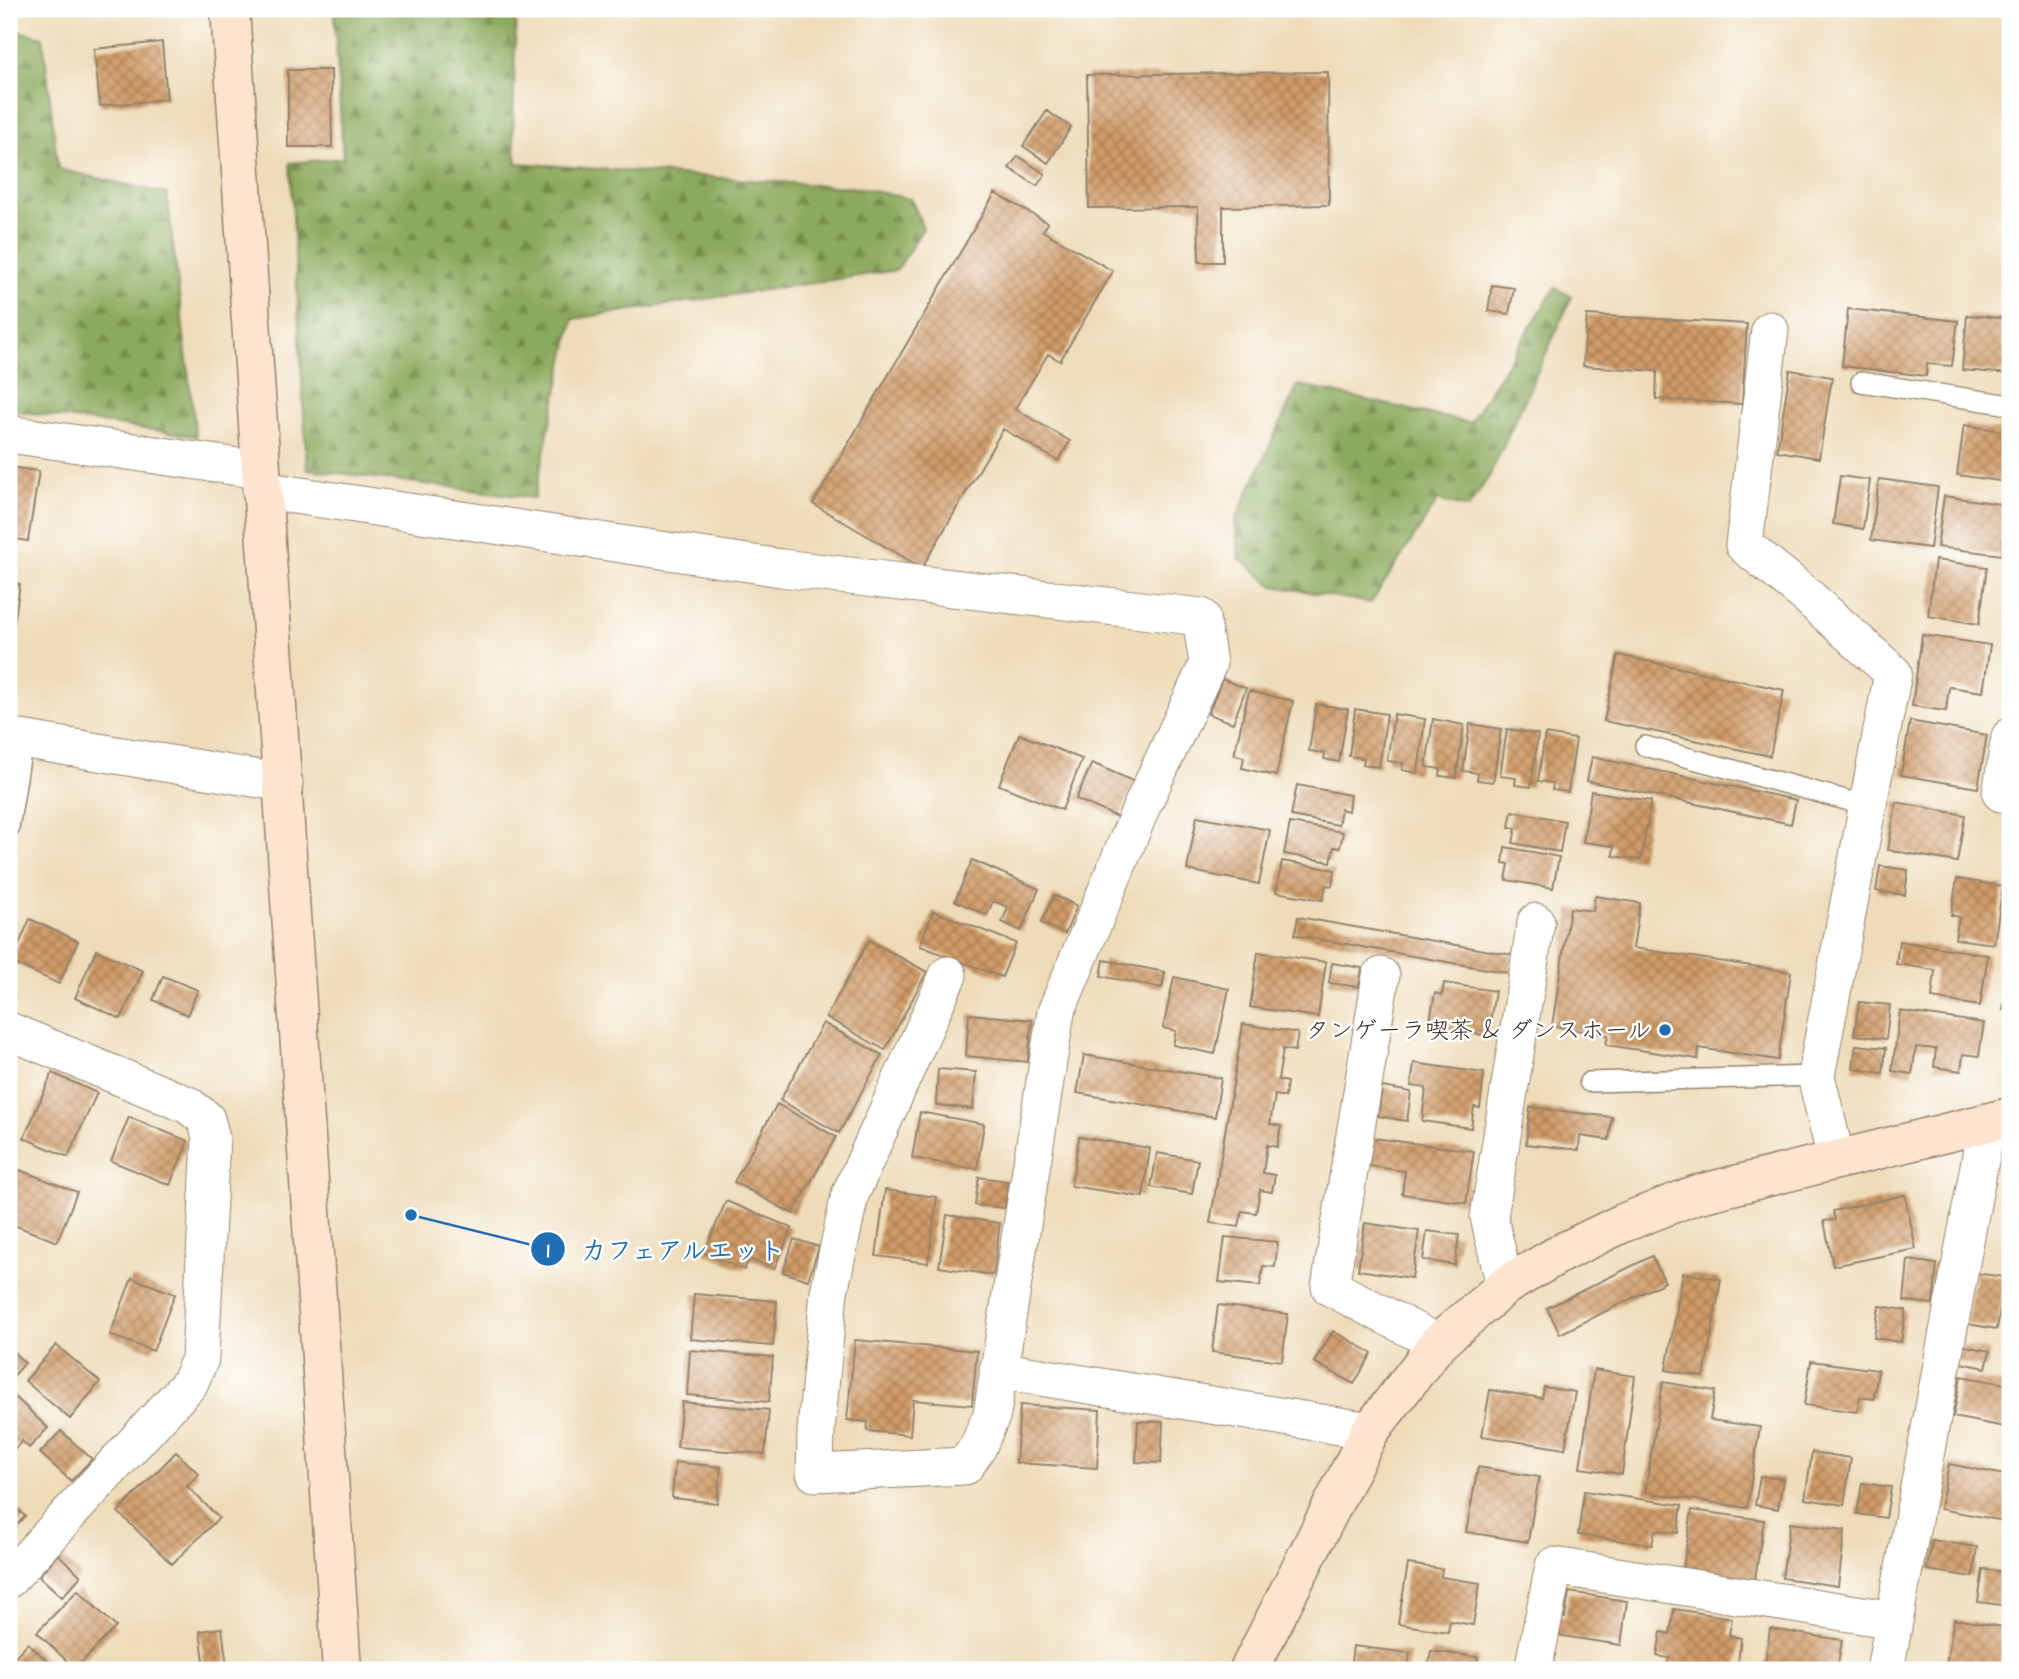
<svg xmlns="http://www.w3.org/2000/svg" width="2019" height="1679" viewBox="0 0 2019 1679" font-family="'Architects Daughter','Klee One',sans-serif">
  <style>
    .forest { fill: url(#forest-firs); stroke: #646a3e; stroke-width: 2 }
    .building { fill: url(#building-cross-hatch) }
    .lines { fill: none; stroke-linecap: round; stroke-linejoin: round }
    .lane-casing { stroke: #94836c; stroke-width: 22 }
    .street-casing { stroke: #94836c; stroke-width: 39 }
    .secondary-casing { stroke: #94836c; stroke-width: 41 }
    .lane { stroke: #fff; stroke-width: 19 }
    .street { stroke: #fff; stroke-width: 37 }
    .secondary { stroke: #fde4d1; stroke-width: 38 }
    .poi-dot { fill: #1f6fb2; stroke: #fff; stroke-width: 2.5 }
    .labels { text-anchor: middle; stroke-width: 5; stroke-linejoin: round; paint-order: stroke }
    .poi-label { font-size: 24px; fill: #3b2a1e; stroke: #fff; text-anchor: end }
    .leader { fill: none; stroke: #1f6fb2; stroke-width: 2.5 }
    .callout-dot { fill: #1f6fb2; stroke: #fff; stroke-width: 2.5 }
    .mark-label { font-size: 21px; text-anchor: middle; font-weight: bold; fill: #fff }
    .callout-label { font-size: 26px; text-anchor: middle; font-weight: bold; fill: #1f6fb2; stroke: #fff; stroke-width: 5; stroke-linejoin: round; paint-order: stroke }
  </style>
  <defs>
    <pattern id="forest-firs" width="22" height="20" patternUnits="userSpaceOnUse" patternTransform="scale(1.75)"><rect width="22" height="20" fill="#8caa5d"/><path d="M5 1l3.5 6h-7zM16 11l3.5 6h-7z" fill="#748b4c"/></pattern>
    <pattern id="building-cross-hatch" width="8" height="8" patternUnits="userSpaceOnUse" patternTransform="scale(1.75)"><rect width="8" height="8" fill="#d09b67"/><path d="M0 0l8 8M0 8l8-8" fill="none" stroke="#aa7f54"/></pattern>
  </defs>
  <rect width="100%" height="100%" fill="#fff"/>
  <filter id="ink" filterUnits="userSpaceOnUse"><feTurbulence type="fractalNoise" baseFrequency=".0143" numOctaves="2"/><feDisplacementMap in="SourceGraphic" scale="14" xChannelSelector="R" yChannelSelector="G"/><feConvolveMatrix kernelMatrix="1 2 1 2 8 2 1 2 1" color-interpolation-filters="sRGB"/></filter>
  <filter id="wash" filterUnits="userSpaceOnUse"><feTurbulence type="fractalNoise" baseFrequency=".00686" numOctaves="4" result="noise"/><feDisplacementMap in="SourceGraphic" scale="28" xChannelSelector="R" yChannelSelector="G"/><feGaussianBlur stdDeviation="1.57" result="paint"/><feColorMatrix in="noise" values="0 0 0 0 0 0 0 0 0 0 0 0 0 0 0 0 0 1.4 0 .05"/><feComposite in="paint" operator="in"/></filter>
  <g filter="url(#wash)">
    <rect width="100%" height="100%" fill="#eedcb9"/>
    <path class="forest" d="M334 9H516L513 134 517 163 860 188 911 199 923 228 897 270 573 319 534 498 307 469 290 163 343 158Z
      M9 29 43 37 58 169 167 194 196 436 9 410Z
      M1555 288 1572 297 1490 475 1468 508 1438 500 1371 603 1274 586 1239 558 1235 521 1298 385 1470 423Z"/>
    <g id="blocks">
      <path class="building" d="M162 42 167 99 100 106 94 49Z
        M288 70H331L332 147H288Z
        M1328 72 1329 205 1223 207V262H1199L1198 207 1089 208 1087 75Z
        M1047 111 1071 127 1048 163 1023 146Z
        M1018 156 1045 174 1037 186 1009 168Z
        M995 193 1048 223 1043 231 1113 271 1060 361 1048 354 1015 409 1070 441 1058 461 1003 429 922 568 813 504Z
        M1492 285 1514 288 1509 314 1488 311Z
        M1848 309 1958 321 1952 366 1927 364 1926 376 1842 366Z
        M1587 315 1747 324 1742 404 1656 399 1657 371 1583 366Z
        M1967 315 2010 319V374L1962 370Z
        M1790 370 1832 377 1819 458 1777 451Z
        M1964 425 2010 432V461L2006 482 1957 475Z
        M9 467 39 471 28 541 9 538Z
        M1840 476 1870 480 1863 529 1833 524Z
        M1879 479 1938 487 1930 548 1871 540Z
        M1944 496 2008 505 2002 555 1937 547Z
        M1935 560 1987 567 1979 624 1928 616Z
        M9 583 20 584 10 652H9Z
        M1922 635 1990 645 1983 692 1949 687 1946 711 1912 706Z
        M1618 655 1784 690 1770 756 1604 721Z
        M1222 679 1246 688 1233 723 1208 714Z
        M1249 691 1293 701 1276 776 1242 768 1244 757 1234 755Z
        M1316 704 1348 709 1339 762 1324 759 1325 753 1309 751Z
        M1355 709 1387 714 1379 767 1363 765 1364 758 1349 756Z
        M1394 714 1425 719 1418 773 1402 770 1403 763 1387 761Z
        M1433 719 1464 725 1456 778 1440 776 1441 769 1426 767Z
        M1910 721 1987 735 1978 788 1901 775Z
        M1470 724 1501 729 1493 782 1477 780 1478 773 1463 771Z
        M1507 729 1538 734 1531 787 1515 785 1516 778 1500 776Z
        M1019 734 1082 759 1062 810 999 785Z
        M1545 734 1576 739 1568 792 1552 790 1553 783 1538 781Z
        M1592 757 1796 800 1791 824 1587 781Z
        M1092 763 1135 782 1119 818 1076 799Z
        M1297 785 1350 795 1348 811 1341 809 1338 825 1291 816Z
        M1591 791 1651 801 1641 860 1613 856 1614 846 1583 842Z
        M1896 802 1965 815 1957 862 1888 850Z
        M1512 811 1565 821 1560 852 1513 843 1516 828 1509 827Z
        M1197 816 1270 830 1259 884 1187 870Z
        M1290 823 1343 832 1340 848 1334 847 1331 862 1284 854Z
        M1505 847 1559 857 1553 888 1506 880 1509 864 1503 863Z
        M972 860 1039 889 1021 931 1002 922 1008 907 993 901 987 915 955 901Z
        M1282 861 1335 870 1332 886 1326 885 1323 900 1276 892Z
        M1880 866 1908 870 1905 895 1876 891Z
        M1957 879 2003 886 1994 944 1955 939 1959 917 1951 915Z
        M1054 895 1077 906 1065 934 1041 923Z
        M1595 896 1640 903 1633 948 1791 972 1778 1060 1699 1048 1698 1059 1606 1045 1608 1035 1552 1026 1570 908 1593 911Z
        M933 911 1016 943 1002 977 920 946Z
        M1298 917 1513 955 1509 973 1295 935Z
        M30 919 78 941 59 984 11 962Z
        M869 940 927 972 885 1050 826 1017Z
        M1899 941 1988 955 1980 1006 1932 998 1935 970 1896 964Z
        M96 950 143 971 121 1019 75 998Z
        M1258 952 1326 962 1318 1017 1250 1007Z
        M1104 960 1165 972 1162 988 1101 976Z
        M1332 963 1362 968 1359 987 1329 983Z
        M163 976 198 990 187 1015 153 1000Z
        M2009 976 2010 977V1012L2003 1010Z
        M1174 977 1229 989 1215 1054 1173 1045 1176 1031 1163 1028Z
        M1444 983 1495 991 1488 1036 1429 1026 1435 993 1442 995Z
        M1859 1002 1890 1005 1886 1039 1854 1035Z
        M1900 1011 1984 1023 1979 1056 1963 1054 1961 1071 1934 1067 1936 1049 1916 1047 1912 1074 1892 1071Z
        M969 1014 1032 1020 1028 1062 966 1056Z
        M823 1023 882 1055 839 1133 780 1100Z
        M1243 1024 1298 1033 1295 1051 1283 1049 1278 1080 1287 1082 1285 1097 1275 1095 1270 1124 1281 1126 1277 1147 1267 1145 1263 1173 1275 1175 1272 1192 1260 1190 1256 1213 1242 1211 1239 1227 1210 1223Z
        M1856 1045 1886 1048 1883 1073 1853 1069Z
        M1084 1055 1221 1078 1215 1117 1077 1093Z
        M1414 1063 1484 1073 1480 1108 1474 1107 1471 1128 1422 1121 1426 1088 1411 1086Z
        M938 1069 976 1072 973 1109 936 1105Z
        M52 1073 97 1093 68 1157 24 1138Z
        M1382 1087 1411 1092 1407 1121 1378 1116Z
        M777 1104 836 1137 793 1214 734 1182Z
        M1530 1107 1612 1117 1609 1140 1580 1136 1579 1150 1526 1144Z
        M920 1112 984 1124 977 1169 912 1158Z
        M129 1117 188 1141 170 1185 111 1161Z
        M1079 1137 1150 1148 1143 1197 1071 1186Z
        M1373 1138 1474 1151 1466 1203 1402 1194 1405 1171 1369 1166Z
        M1157 1153 1198 1160 1192 1194 1151 1187Z
        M17 1169 77 1192 57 1242 9 1223V1191Z
        M979 1177 1008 1181 1005 1208 975 1205Z
        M885 1190 937 1197 928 1263 876 1256Z
        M1905 1195 1916 1249 1833 1266 1824 1221 1835 1220 1833 1211Z
        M726 1201 792 1228 774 1269 749 1259 744 1270 704 1253Z
        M947 1215 1000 1223 993 1275 939 1267Z
        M1365 1223 1419 1231 1412 1278 1358 1270Z
        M1427 1231 1459 1235 1455 1265 1423 1260Z
        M1225 1237 1278 1242 1275 1267 1263 1266 1260 1286 1219 1282Z
        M794 1239 819 1247 808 1280 783 1272Z
        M1652 1256 1665 1282 1560 1334 1547 1308Z
        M1908 1260 1937 1264 1933 1304 1904 1301Z
        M1683 1273 1721 1279 1704 1377 1666 1370Z
        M1975 1273 2005 1277 1997 1329 1967 1324Z
        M132 1278 175 1294 153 1351 110 1335Z
        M694 1294 777 1301 773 1346 690 1339Z
        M2009 1297 2010 1298V1339L2003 1338Z
        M1218 1305 1288 1314 1282 1361 1212 1352Z
        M1879 1306 1906 1310 1901 1342 1874 1338Z
        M1333 1331 1372 1353 1354 1384 1314 1362Z
        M855 1340 977 1351 972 1405 913 1400 910 1435 867 1431 868 1422 847 1420Z
        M56 1345 100 1382 70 1419 25 1381Z
        M1960 1345 1990 1351 1986 1368 1956 1362Z
        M9 1348 25 1363 9 1381Z
        M690 1350 773 1357 769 1402 687 1395Z
        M1811 1361 1878 1370 1874 1399 1860 1397 1857 1412 1804 1405Z
        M1594 1370 1635 1376 1622 1474 1580 1468Z
        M1961 1376 2010 1385V1428L1953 1417Z
        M1663 1382 1715 1391 1710 1420 1760 1427 1747 1508 1645 1492Z
        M1544 1387 1575 1392 1565 1449 1482 1436 1490 1390 1542 1398Z
        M9 1391 48 1428 29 1448 22 1441 9 1455Z
        M682 1402 769 1410 765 1454 677 1447Z
        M1020 1405 1100 1410 1097 1468 1016 1463Z
        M1138 1421 1163 1422 1161 1463 1136 1462Z
        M61 1431 92 1459 71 1481 40 1453Z
        M176 1452 199 1474 187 1486 219 1518 172 1564 118 1512Z
        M1812 1452 1851 1458 1844 1505 1805 1499Z
        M675 1462 721 1467 717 1503 672 1498Z
        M1949 1464 2010 1476V1522L1940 1509Z
        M1478 1467 1539 1477 1528 1542 1466 1532Z
        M1760 1476 1783 1479 1778 1509 1755 1505Z
        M1862 1483 1891 1487 1886 1518 1857 1514Z
        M1584 1491 1682 1505 1678 1533 1655 1530 1652 1545 1578 1535Z
        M9 1501 25 1516 9 1534Z
        M1692 1510 1764 1520 1755 1579 1683 1569Z
        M1790 1523 1845 1530 1838 1586 1782 1578Z
        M1932 1540 1977 1547 1973 1577 1927 1570Z
        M58 1554 81 1576 62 1597 39 1576Z
        M2006 1555H2010V1606L1978 1602 1983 1569 2004 1572Z
        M1408 1564 1442 1569 1441 1577 1480 1583 1473 1625 1450 1621 1448 1632 1398 1624Z
        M78 1590 116 1627 75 1669 37 1632Z
        M1569 1592 1627 1601 1621 1645 1556 1635 1559 1616 1565 1618Z
        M1674 1609 1732 1618 1729 1635 1741 1638 1737 1670H1692L1668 1666 1669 1658 1657 1656 1661 1632 1670 1634Z
        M1954 1619 2010 1628V1670H1945Z
        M222 1628 227 1666 205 1669 200 1631Z
        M1770 1629 1842 1640 1837 1670H1764Z
        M28 1643 57 1670H9V1663Z
        M1353 1646 1410 1653 1408 1670H1350Z
        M1431 1651 1478 1657 1476 1670H1428Z"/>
    </g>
  </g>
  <g filter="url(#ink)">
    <use href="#blocks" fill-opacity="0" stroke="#94836c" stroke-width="2"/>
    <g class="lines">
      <defs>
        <path id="lane" d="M1861 382 2010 405
          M1645 746 1868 806
          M9 828 23 740
          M1589 1082 1816 1076"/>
        <path id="street" d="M1770 330 1744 545 1806 595 1893 673 1816 1076 1836 1159
          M9 434 260 470
          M261 490 781 568 1201 617 1208 664 1142 806 1056 1012 992 1414 978 1447 965 1466 815 1473 816 1430 829 1292 850 1195 948 975
          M9 737 284 783
          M2010 737 2001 793 2010 794
          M1381 976 1330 1287 1438 1343
          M9 1031 188 1105 206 1119 211 1138 200 1359 189 1384 9 1579
          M1505 1286 1489 1217 1536 922
          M998 1370 1370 1431
          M1533 1670 1554 1566 1894 1620
          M1885 1670 1987 1123"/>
        <path id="secondary" d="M230 9 342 1670
          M1249 1670 1370 1431 1438 1343 1505 1286 1561 1253 1623 1223 1695 1195 2010 1117"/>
      </defs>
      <use href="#lane" class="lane-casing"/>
      <use href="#street" class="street-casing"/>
      <use href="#secondary" class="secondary-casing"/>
      <use href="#lane" class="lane"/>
      <use href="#street" class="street"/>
      <use href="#secondary" class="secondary"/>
    </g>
  </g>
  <circle class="poi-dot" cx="1665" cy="1030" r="7"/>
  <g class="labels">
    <g class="poi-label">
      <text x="1651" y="1038">タンゲーラ喫茶 &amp; ダンスホール</text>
    </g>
  </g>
  <path class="leader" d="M411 1215L548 1249"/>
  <g class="callout-dot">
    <circle cx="411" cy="1215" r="7"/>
    <circle cx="548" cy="1249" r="18"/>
  </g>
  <g class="mark-label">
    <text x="548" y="1257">1</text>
  </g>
  <g class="callout-label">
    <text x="683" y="1259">カフェアルエット</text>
  </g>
  <rect width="2019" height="1679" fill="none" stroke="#fff" stroke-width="35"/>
</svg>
